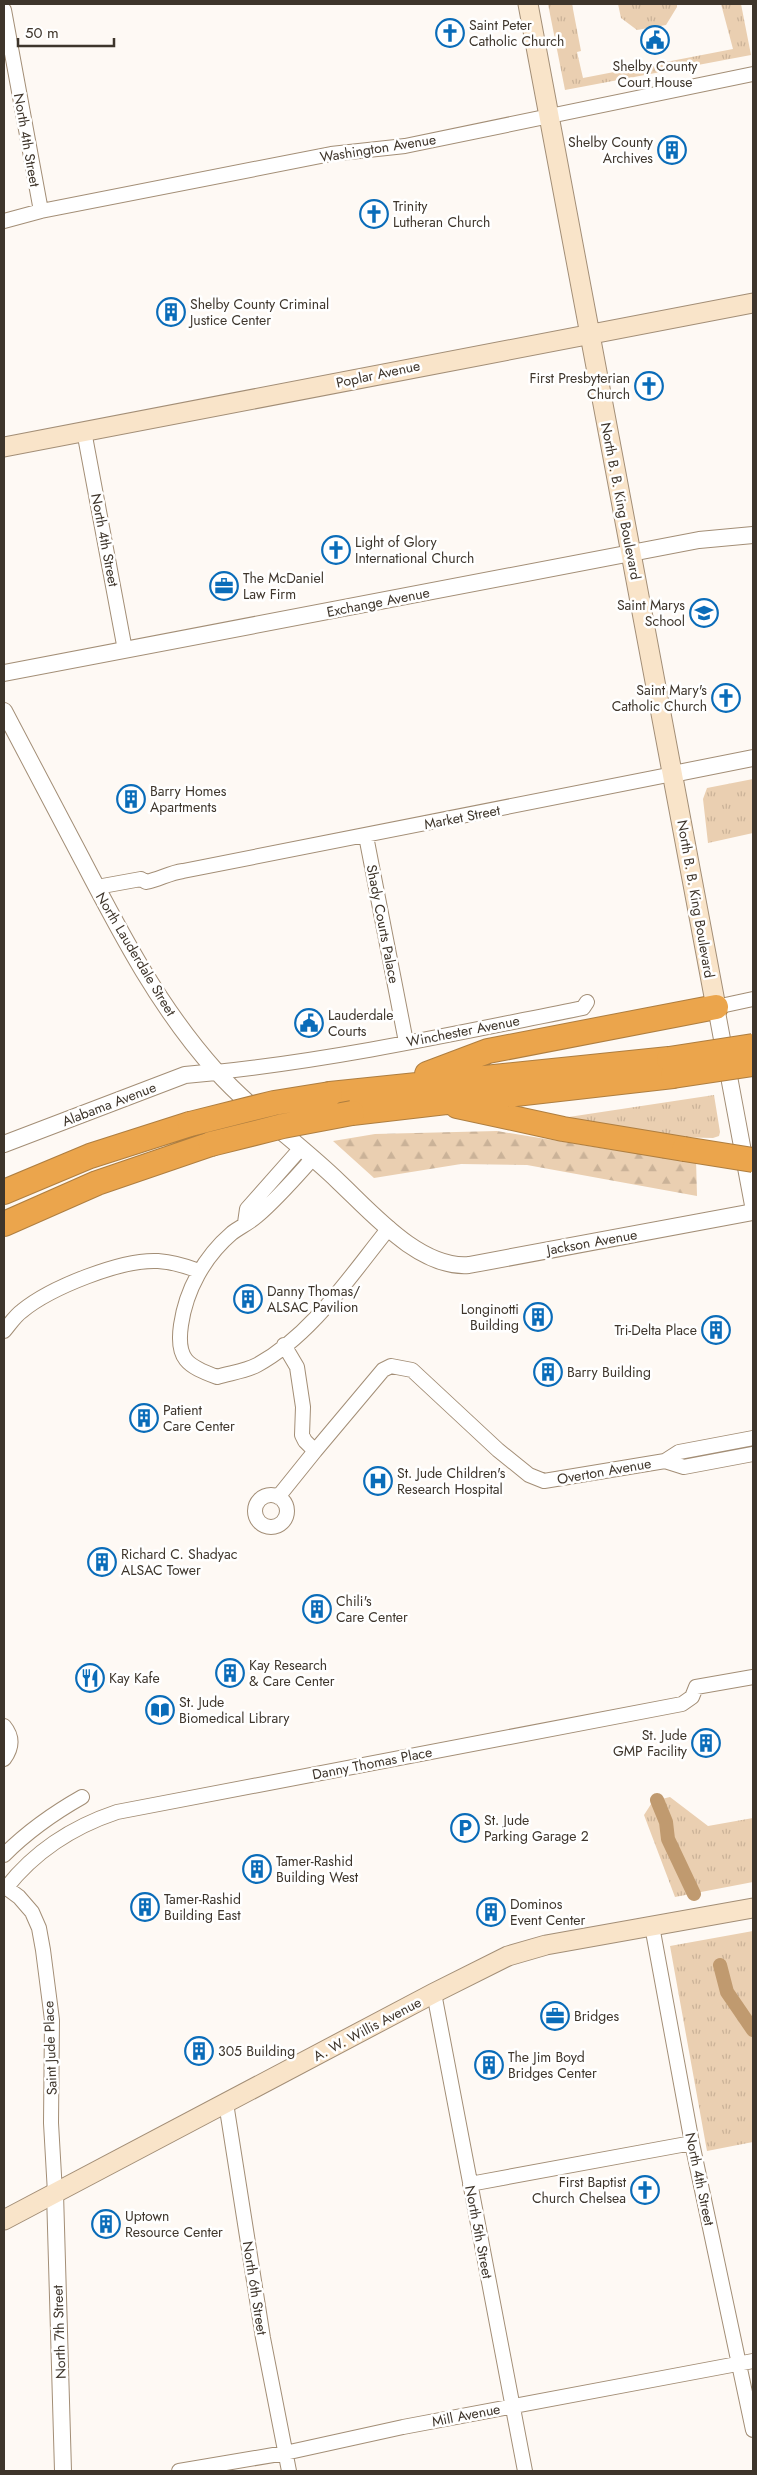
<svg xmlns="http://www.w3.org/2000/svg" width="757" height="2475" viewBox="0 0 757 2475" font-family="Jost,sans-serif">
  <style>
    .grass { fill: url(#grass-tufts) }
    .forest { fill: url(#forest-firs) }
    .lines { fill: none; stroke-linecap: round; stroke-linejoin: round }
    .canal { stroke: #c09a6f; stroke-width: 14 }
    .minor-casing { stroke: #a38e76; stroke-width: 16 }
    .tertiary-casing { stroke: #a38e76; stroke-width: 18 }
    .secondary-casing { stroke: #a38e76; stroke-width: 21 }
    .motorway-casing { stroke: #ae7e40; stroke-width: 26 }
    .minor { stroke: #fff; stroke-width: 14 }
    .tertiary { stroke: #fff; stroke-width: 16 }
    .secondary { stroke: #f9e4c9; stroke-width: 19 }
    .motorway { stroke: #eba54c; stroke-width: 24 }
    .motorway-bridge-casing { stroke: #ae7e40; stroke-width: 26; stroke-linecap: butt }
    .motorway-bridge { stroke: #eba54c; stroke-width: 24 }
    .labels { text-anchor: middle; stroke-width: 5; stroke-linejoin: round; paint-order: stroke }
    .poi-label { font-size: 14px; fill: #3e352b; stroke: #fff; text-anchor: start }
    .street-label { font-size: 14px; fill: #3e352b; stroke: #fff }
  </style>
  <defs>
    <pattern id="grass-tufts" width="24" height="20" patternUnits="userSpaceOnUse" patternTransform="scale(1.25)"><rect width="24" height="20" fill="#eacfb1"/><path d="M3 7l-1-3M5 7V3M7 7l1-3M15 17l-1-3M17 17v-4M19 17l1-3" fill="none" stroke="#cab298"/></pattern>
    <pattern id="forest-firs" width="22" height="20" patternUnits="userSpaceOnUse" patternTransform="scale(1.25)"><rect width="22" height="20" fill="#eacfb1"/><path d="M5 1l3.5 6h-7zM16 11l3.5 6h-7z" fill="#cab298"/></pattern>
  </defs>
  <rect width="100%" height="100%" fill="#fef9f4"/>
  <path class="grass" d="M548 4H572L581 51 577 52 583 78 733 49 721 4H741L751 55 565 90Z
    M618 4H677V7L666 25 637 30 621 18Z
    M753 779V833L708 843 703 799 707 788Z
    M714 1095 720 1132 719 1136 713 1138 675 1137 562 1118Z
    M670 1797 708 1826 753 1818V1882L675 1897 644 1815 653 1801Z
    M753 1931V2142L707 2151 670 1946Z"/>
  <path class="forest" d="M497 1131 613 1150 696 1159 697 1196 527 1165 461 1164 374 1178 333 1141 375 1134Z"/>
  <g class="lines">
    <path class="canal" d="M657 1800 666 1822 668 1839 694 1894
      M720 1965 727 1992 753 2030"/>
    <defs>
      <path id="minor" d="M4 10 41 211
        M4 221 41 211 331 154 405 146 753 74
        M84 431 125 650
        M366 836 406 1042
        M97 887 141 879 146 882C160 879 169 873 183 871L673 774
        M716 1007 753 999
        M216 1072C340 1059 462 1032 583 1008L587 1002
        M313 1158C295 1178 278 1198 257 1216 249 1223 240 1227 232 1233 204 1257 186 1290 181 1325 176 1359 187 1366 217 1377 230 1373 246 1371 257 1365 312 1335 350 1276 389 1228
        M245 1223 247 1209 301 1148
        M4 1331C10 1324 15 1316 22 1311 50 1288 121 1259 158 1261 172 1262 186 1266 199 1271
        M315 1451 383 1370 391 1366 412 1370 498 1450 529 1475 544 1481 665 1461 679 1452 753 1438
        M665 1461 684 1467 753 1454
        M255 1511a16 16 0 1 1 32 0a16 16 0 1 1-32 0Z
        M278 1497 315 1451 305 1441 302 1435 303 1407 297 1367 284 1345
        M4 1726C13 1737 12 1748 4 1759
        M4 1855C28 1831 52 1814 82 1797
        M4 1886 19 1897 32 1912 39 1928 43 1950 52 2020 51 2123 55 2193
        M6 1888C35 1851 72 1827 117 1812L682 1704 692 1697 696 1687 753 1677
        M652 1926 692 2143 753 2430
        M434 1993 525 2471
        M226 2103 263 2338 289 2471
        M470 2184 692 2143
        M179 2471 285 2453 403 2427 753 2361"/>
      <path id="tertiary" d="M4 673 699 540 753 535
        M4 711C30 761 57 811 83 861 121 934 160 1009 216 1071 253 1112 300 1144 339 1182 372 1213 420 1269 469 1265L753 1212
        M673 774 753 758
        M716 1007 753 1205
        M4 1144 185 1075 216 1072
        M55 2193 63 2471"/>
      <path id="secondary" d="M528 4 716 1007
        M4 447 753 303
        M4 2220 434 1993 508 1956 546 1945 753 1908"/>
      <path id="motorway" d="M427 1074 488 1051 716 1007
        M330 1094 669 1059
        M457 1106 563 1129 684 1149
        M352 1113 673 1076
        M4 1192 90 1156 190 1124
        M4 1224 97 1183 211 1144"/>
    </defs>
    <use href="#minor" class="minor-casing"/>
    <use href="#tertiary" class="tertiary-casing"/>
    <use href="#secondary" class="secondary-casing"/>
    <use href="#motorway" class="motorway-casing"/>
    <use href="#minor" class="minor"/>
    <use href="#tertiary" class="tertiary"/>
    <use href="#secondary" class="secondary"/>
    <use href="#motorway" class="motorway"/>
    <defs>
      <path id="motorway-bridge" d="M669 1059 753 1046
        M673 1076 753 1064
        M190 1124 274 1103 330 1094
        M211 1144 283 1126 352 1113
        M684 1149 753 1160"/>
    </defs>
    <use href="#motorway-bridge" class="motorway-bridge-casing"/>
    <use href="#motorway-bridge" class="motorway-bridge"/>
  </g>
  <defs>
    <symbol id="church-ring" viewBox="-11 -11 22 22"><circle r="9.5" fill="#fff" stroke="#0a6cb9" stroke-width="1.5"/><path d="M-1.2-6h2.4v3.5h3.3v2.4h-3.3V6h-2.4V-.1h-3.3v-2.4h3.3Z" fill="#0a6cb9"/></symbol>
    <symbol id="civic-ring" viewBox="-11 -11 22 22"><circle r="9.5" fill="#fff" stroke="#0a6cb9" stroke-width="1.5"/><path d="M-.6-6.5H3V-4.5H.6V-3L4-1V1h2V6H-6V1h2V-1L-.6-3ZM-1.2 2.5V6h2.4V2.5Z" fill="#0a6cb9"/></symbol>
    <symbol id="building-ring" viewBox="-11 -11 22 22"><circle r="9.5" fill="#fff" stroke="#0a6cb9" stroke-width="1.5"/><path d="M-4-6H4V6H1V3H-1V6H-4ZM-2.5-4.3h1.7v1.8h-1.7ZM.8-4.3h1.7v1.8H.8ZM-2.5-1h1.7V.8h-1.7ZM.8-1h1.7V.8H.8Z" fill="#0a6cb9"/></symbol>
    <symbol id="office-ring" viewBox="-11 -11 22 22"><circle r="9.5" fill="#fff" stroke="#0a6cb9" stroke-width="1.5"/><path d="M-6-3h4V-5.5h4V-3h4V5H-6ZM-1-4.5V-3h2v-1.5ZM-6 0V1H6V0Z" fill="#0a6cb9"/></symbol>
    <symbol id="school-ring" viewBox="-11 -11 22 22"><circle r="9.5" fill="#fff" stroke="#0a6cb9" stroke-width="1.5"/><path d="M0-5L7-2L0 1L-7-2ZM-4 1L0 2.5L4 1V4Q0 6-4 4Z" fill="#0a6cb9"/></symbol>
    <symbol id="hospital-ring" viewBox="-11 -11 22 22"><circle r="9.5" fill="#fff" stroke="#0a6cb9" stroke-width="1.5"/><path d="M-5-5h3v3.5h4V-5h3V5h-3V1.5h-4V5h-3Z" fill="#0a6cb9"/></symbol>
    <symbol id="restaurant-ring" viewBox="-11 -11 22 22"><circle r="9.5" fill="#fff" stroke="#0a6cb9" stroke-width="1.5"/><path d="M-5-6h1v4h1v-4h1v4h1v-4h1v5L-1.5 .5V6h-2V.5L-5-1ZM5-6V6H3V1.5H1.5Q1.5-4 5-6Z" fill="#0a6cb9"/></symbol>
    <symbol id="library-ring" viewBox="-11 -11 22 22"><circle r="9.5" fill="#fff" stroke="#0a6cb9" stroke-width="1.5"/><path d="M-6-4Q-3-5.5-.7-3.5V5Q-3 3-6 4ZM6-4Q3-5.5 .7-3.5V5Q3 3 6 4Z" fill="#0a6cb9"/></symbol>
    <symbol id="parking-ring" viewBox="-11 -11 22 22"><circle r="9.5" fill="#fff" stroke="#0a6cb9" stroke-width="1.5"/><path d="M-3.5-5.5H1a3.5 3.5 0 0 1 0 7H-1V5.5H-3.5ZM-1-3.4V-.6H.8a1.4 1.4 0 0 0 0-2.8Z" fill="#0a6cb9"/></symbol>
  </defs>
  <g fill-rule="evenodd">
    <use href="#church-ring" x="434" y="17" width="32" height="32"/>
    <use href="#civic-ring" x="639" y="24" width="32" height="32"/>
    <use href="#building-ring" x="656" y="134" width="32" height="32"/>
    <use href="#church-ring" x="358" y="198" width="32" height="32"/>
    <use href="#building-ring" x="155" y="296" width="32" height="32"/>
    <use href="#church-ring" x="633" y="370" width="32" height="32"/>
    <use href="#church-ring" x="320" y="534" width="32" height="32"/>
    <use href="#office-ring" x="208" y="570" width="32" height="32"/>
    <use href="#school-ring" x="688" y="597" width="32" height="32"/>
    <use href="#church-ring" x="710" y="682" width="32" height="32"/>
    <use href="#building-ring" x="115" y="783" width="32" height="32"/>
    <use href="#civic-ring" x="293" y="1007" width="32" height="32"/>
    <use href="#building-ring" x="232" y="1283" width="32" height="32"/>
    <use href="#building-ring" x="522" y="1301" width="32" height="32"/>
    <use href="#building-ring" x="700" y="1314" width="32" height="32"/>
    <use href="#building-ring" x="532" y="1356" width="32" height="32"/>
    <use href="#building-ring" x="128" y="1402" width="32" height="32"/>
    <use href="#hospital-ring" x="362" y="1465" width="32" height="32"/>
    <use href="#building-ring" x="86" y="1546" width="32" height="32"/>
    <use href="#building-ring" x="301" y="1593" width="32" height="32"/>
    <use href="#building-ring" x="214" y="1657" width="32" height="32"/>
    <use href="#restaurant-ring" x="74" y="1662" width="32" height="32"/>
    <use href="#library-ring" x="144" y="1694" width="32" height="32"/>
    <use href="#building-ring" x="690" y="1727" width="32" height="32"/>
    <use href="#parking-ring" x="449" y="1812" width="32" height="32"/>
    <use href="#building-ring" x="241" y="1853" width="32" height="32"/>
    <use href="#building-ring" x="129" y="1891" width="32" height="32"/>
    <use href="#building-ring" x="475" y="1896" width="32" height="32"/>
    <use href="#office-ring" x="539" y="2000" width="32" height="32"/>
    <use href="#building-ring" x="183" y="2035" width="32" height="32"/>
    <use href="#building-ring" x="473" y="2049" width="32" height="32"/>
    <use href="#church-ring" x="629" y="2174" width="32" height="32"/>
    <use href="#building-ring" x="90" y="2208" width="32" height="32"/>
  </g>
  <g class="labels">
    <g class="poi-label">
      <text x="469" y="30">Saint Peter<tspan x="469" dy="16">Catholic Church</tspan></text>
      <text x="655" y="71" text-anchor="middle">Shelby County<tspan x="655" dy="16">Court House</tspan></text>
      <text x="653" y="147" text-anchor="end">Shelby County<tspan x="653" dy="16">Archives</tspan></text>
      <text x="393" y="211">Trinity<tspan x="393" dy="16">Lutheran Church</tspan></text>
      <text x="190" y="309">Shelby County Criminal<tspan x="190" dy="16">Justice Center</tspan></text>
      <text x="630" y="383" text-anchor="end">First Presbyterian<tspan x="630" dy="16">Church</tspan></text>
      <text x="355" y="547">Light of Glory<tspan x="355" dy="16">International Church</tspan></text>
      <text x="243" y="583">The McDaniel<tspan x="243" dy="16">Law Firm</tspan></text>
      <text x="685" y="610" text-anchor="end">Saint Marys<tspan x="685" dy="16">School</tspan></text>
      <text x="707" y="695" text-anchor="end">Saint Mary's<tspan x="707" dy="16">Catholic Church</tspan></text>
      <text x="150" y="796">Barry Homes<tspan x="150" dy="16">Apartments</tspan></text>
      <text x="328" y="1020">Lauderdale<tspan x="328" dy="16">Courts</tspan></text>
      <text x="267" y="1296">Danny Thomas/<tspan x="267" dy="16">ALSAC Pavilion</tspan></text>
      <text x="519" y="1314" text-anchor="end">Longinotti<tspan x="519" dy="16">Building</tspan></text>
      <text x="697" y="1335" text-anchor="end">Tri-Delta Place</text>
      <text x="567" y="1377">Barry Building</text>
      <text x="163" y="1415">Patient<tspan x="163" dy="16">Care Center</tspan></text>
      <text x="397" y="1478">St. Jude Children's<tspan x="397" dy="16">Research Hospital</tspan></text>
      <text x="121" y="1559">Richard C. Shadyac<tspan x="121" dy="16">ALSAC Tower</tspan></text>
      <text x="336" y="1606">Chili's<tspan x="336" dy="16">Care Center</tspan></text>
      <text x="249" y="1670">Kay Research<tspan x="249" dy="16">&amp; Care Center</tspan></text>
      <text x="109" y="1683">Kay Kafe</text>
      <text x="179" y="1707">St. Jude<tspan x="179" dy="16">Biomedical Library</tspan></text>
      <text x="687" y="1740" text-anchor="end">St. Jude<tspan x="687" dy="16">GMP Facility</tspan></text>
      <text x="484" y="1825">St. Jude<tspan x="484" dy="16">Parking Garage 2</tspan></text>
      <text x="276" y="1866">Tamer-Rashid<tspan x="276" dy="16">Building West</tspan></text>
      <text x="164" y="1904">Tamer-Rashid<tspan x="164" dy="16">Building East</tspan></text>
      <text x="510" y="1909">Dominos<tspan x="510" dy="16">Event Center</tspan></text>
      <text x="574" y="2021">Bridges</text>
      <text x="218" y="2056">305 Building</text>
      <text x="508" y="2062">The Jim Boyd<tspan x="508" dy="16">Bridges Center</tspan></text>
      <text x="626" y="2187" text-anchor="end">First Baptist<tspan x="626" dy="16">Church Chelsea</tspan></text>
      <text x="125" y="2221">Uptown<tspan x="125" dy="16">Resource Center</tspan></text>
    </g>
    <g class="street-label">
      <text transform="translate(27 140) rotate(80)" y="5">North 4th Street</text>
      <text transform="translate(378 148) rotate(-9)" y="5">Washington Avenue</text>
      <text transform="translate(378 374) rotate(-12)" y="5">Poplar Avenue</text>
      <text transform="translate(621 501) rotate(79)" y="5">North B. B. King Boulevard</text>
      <text transform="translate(105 540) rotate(79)" y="5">North 4th Street</text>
      <text transform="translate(378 602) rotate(-11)" y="5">Exchange Avenue</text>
      <text transform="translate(462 817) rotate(-11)" y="5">Market Street</text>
      <text transform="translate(696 899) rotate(80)" y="5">North B. B. King Boulevard</text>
      <text transform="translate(383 924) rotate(79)" y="5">Shady Courts Palace</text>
      <text transform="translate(136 954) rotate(59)" y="5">North Lauderdale Street</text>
      <text transform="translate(463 1031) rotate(-11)" y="5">Winchester Avenue</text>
      <text transform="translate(109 1104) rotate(-21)" y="5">Alabama Avenue</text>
      <text transform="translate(592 1242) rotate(-10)" y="5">Jackson Avenue</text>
      <text transform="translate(604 1471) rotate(-10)" y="5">Overton Avenue</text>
      <text transform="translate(372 1763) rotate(-11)" y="5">Danny Thomas Place</text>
      <text transform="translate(367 2029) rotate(-28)" y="5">A. W. Willis Avenue</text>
      <text transform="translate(50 2048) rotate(-92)" y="5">Saint Jude Place</text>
      <text transform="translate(700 2179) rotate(78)" y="5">North 4th Street</text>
      <text transform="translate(479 2232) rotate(79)" y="5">North 5th Street</text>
      <text transform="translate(255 2288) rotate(81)" y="5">North 6th Street</text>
      <text transform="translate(59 2332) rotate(-92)" y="5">North 7th Street</text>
      <text transform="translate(466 2415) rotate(-11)" y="5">Mill Avenue</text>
    </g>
  </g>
  <rect width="757" height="2475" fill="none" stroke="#3e352b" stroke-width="10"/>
  <path d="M18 38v8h96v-8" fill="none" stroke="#3e352b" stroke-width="2.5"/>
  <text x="25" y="38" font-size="15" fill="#3e352b" stroke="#ffffff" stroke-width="4" paint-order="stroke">50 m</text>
</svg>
